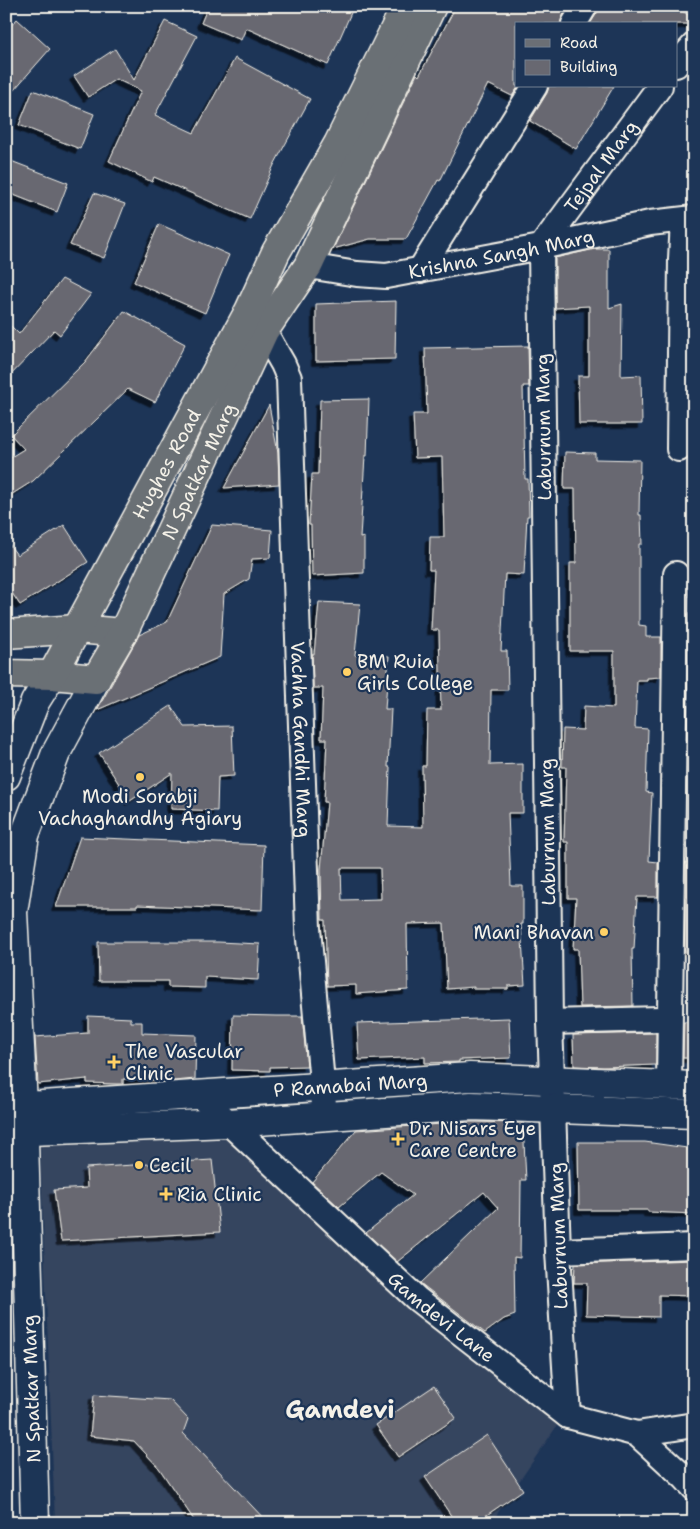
<svg xmlns="http://www.w3.org/2000/svg" width="700" height="1529" viewBox="0 0 700 1529" font-family="'Shantell Sans',sans-serif">
  <style>
    .built { fill: #34445f }
    .building { fill: #686871; stroke: #f4f1e8; fill-rule: evenodd; filter: url(#shadow) }
    .lines { fill: none; stroke-linecap: round; stroke-linejoin: round }
    .minor-casing { stroke: #f4f1e8; stroke-width: 28 }
    .secondary-casing { stroke: #f4f1e8; stroke-width: 31 }
    .primary-casing { stroke: #f4f1e8; stroke-width: 31 }
    .minor { stroke: #1d3557; stroke-width: 24 }
    .secondary { stroke: #1d3557; stroke-width: 28 }
    .primary { stroke: #6b6f75; stroke-width: 28 }
    .poi-dot { fill: #ffd166; stroke: #1d3557; stroke-width: 2 }
    .labels { text-anchor: middle; stroke-width: 4.5; stroke-linejoin: round; paint-order: stroke }
    .street-label { font-size: 19px; fill: #f4f1e8; stroke: #1d3557 }
    .poi-label { font-size: 19px; fill: #f4f1e8; stroke: #1d3557; text-anchor: start }
    .district-label { font-size: 24px; font-weight: bold; fill: #f4f1e8; stroke: #1d3557 }
  </style>
  <defs>
    <filter id="shadow"><feDropShadow dx="-4.5" dy="4.5" stdDeviation="0" flood-color="#0009"/></filter>
  </defs>
  <rect width="100%" height="100%" fill="#1d3557"/>
  <filter id="ink" filterUnits="userSpaceOnUse"><feTurbulence type="fractalNoise" baseFrequency=".02" numOctaves="2"/><feDisplacementMap in="SourceGraphic" scale="10" xChannelSelector="R" yChannelSelector="G"/><feConvolveMatrix kernelMatrix="1 2 1 2 8 2 1 2 1" color-interpolation-filters="sRGB"/></filter>
  <g filter="url(#ink)">
    <path class="built" d="M223 1136 377 1272 561 1420 491 1523H55L40 1145Z"/>
    <path class="building" d="M208 6H354L328 65 246 28 241 40 201 23Z
      M456 6H569L562 17 560 24H516V86H519L512 96 488 84 440 181 438 180 406 239H370L333 249 417 74 419 76Z
      M599 6H675L694 19V24H590L597 13Z
      M17 19 50 49 6 99V31Z
      M165 21 197 36 155 115 194 133 235 58 310 99 274 165 250 219 154 177 152 182 109 161 141 91 116 79 88 97 74 76 115 49 134 80Z
      M549 86H614L576 149 530 121 547 93Z
      M33 90 94 114 80 149 19 125Z
      M11 161 68 183 57 212 6 192V175Z
      M94 193 125 204 104 258 70 245Z
      M159 224 229 255 205 313 134 282Z
      M594 249H609V308L622 304 621 376 641 375 642 424H579L578 376H589V306L555 308V258Z
      M62 279 91 294 60 335 54 330 6 380V321L19 334Z
      M396 301 395 359 316 361V304Z
      M124 311 185 344 155 402 128 389 33 481 6 498V460L24 449 11 435 85 362Z
      M528 346 529 386H523L525 479H528L529 516H527L524 575 505 574 501 651H507L508 690H491L490 765 523 764V813H508L511 886H523V924H521L525 985 508 986V989H474V987L447 989 444 923 407 924 408 990 356 994V985L327 986 325 920H322L321 869 327 802H324L327 739H321L323 688H313L312 654H314L319 602 360 604 355 655 389 656 385 709H391L388 767H390L388 826 423 827 422 766H426L427 710H441L439 630H431L434 570H429L430 537H444L442 457 415 458 413 414H427L425 348ZM341 868H380L381 899 342 900Z
      M369 399 367 456H365L360 538 364 537V573L312 576 311 525H309L312 474H318L320 400Z
      M269 405 278 453 279 484 224 488Z
      M565 452 595 453V459L640 460 639 515H641L642 544H639V625L646 626V637H661V677L647 678V680H637L635 728 648 729 646 792 652 793 649 861 658 862V897H637L634 949H632L633 1006 580 1007 578 949H573L576 898H568V842H564L566 767H562L563 729 583 730 584 706 614 708V651H570V563H576L575 489H564Z
      M64 525 88 562 20 605 6 584V540L17 555Z
      M212 525 272 530 270 558 252 559 249 579 224 594 220 657 97 710 139 635 167 622Z
      M689 637H694V677H688Z
      M171 706 185 727 232 726 234 776 218 777 217 811 171 809 172 773 130 801 99 753Z
      M80 837 264 845 262 910 137 905V907H56Z
      M686 862H694V951L685 952Z
      M98 942H218L260 944 258 980 205 977V988L168 987V981H99Z
      M233 1015 276 1016H302L307 1066 270 1067V1071L232 1070Z
      M88 1016 131 1018V1022H142V1033L196 1035 195 1079 175 1081 123 1079V1084H117L87 1083V1079L38 1084 35 1037 88 1033Z
      M509 1018 511 1058 459 1060V1062L425 1063V1057L359 1060 357 1023Z
      M684 1022H694V1058H683Z
      M656 1033V1065L603 1067 574 1066 573 1035Z
      M471 1122 523 1123 526 1180H521L520 1258 514 1257 515 1315 504 1319 485 1333 420 1283 498 1208 484 1192 397 1262 366 1233 413 1195 381 1172 339 1207 312 1182 356 1130Z
      M578 1142H645L694 1149V1214L648 1212V1210H579Z
      M212 1160 220 1232 61 1241 54 1190 87 1188 86 1168Z
      M694 1260V1296L659 1295V1317L586 1315 587 1283H574L575 1264Z
      M434 1386 456 1418 398 1457 376 1425Z
      M94 1395 170 1400 188 1419 183 1433 268 1523H196L159 1468 134 1441 90 1436Z
      M487 1435 523 1490 475 1523H456L425 1477Z"/>
    <g class="lines">
      <defs>
        <g id="minor">
          <path d="M574 24 585 6"/>
          <path d="M676 65 694 45"/>
          <path id="s1" d="M308 266 357 274 386 276 541 247 650 223 694 218"/>
          <path d="M420 270 535 86"/>
          <path id="s2" d="M264 331 283 364 289 378 308 928 325 1116"/>
          <path d="M679 449 681 259 683 220"/>
          <path d="M550 1022 660 1019"/>
          <path d="M669 1085 676 574"/>
          <path id="s3" d="M199 1095 417 1299 568 1416 637 1434 694 1425"/>
          <path d="M558 1251 694 1246"/>
          <path id="s4" d="M568 1416 558 1251 550 1022 541 247 660 86"/>
          <path d="M637 1434 685 1478 694 1488"/>
        </g>
        <g id="secondary">
          <path d="M6 776 35 702 52 675"/>
          <path id="s5" d="M6 1106 42 1105 470 1077 694 1086"/>
          <path d="M6 1132 228 1123 471 1106 694 1114"/>
          <path d="M35 1523 23 1105 13 912 25 835 56 753 96 679"/>
        </g>
        <g id="primary">
          <path d="M6 634 77 629 123 633"/>
          <path id="s6" d="M6 674 52 675 96 679 123 633 264 331 308 266 432 6"/>
          <path id="s7" d="M52 675 249 311 276 252 338 144 406 6"/>
        </g>
      </defs>
      <use href="#minor" class="minor-casing"/>
      <use href="#secondary" class="secondary-casing"/>
      <use href="#primary" class="primary-casing"/>
      <use href="#minor" class="minor"/>
      <use href="#secondary" class="secondary"/>
      <use href="#primary" class="primary"/>
    </g>
  </g>
  <g class="poi-dot">
    <circle cx="347" cy="672" r="5"/>
    <circle cx="140" cy="777" r="5"/>
    <circle cx="604" cy="932" r="5"/>
    <path d="M111.5 1054.5h5v5h5v5h-5v5h-5v-5h-5v-5h5z"/>
    <path d="M395.5 1131.5h5v5h5v5h-5v5h-5v-5h-5v-5h5z"/>
    <circle cx="139" cy="1165" r="5"/>
    <path d="M163.5 1186.5h5v5h5v5h-5v5h-5v-5h-5v-5h5z"/>
  </g>
  <g class="labels">
    <g class="street-label">
      <text dy="7" stroke="none"><textPath href="#s4" startOffset="1270">Tejpal Marg</textPath></text>
      <text dy="7" stroke="none"><textPath href="#s1" startOffset="196">Krishna Sangh Marg</textPath></text>
      <text transform="translate(543 427) rotate(-91)" y="7">Laburnum Marg</text>
      <text dy="7" stroke="none"><textPath href="#s7" startOffset="240">Hughes Road</textPath></text>
      <text dy="7" stroke="none"><textPath href="#s6" startOffset="322">N Spatkar Marg</textPath></text>
      <text dy="7" stroke="none"><textPath href="#s2" startOffset="415">Vachha Gandhi Marg</textPath></text>
      <text transform="translate(547 832) rotate(-91)" y="7">Laburnum Marg</text>
      <text dy="7" stroke="none"><textPath href="#s5" startOffset="345">P Ramabai Marg</textPath></text>
      <text transform="translate(558 1236) rotate(-92)" y="7">Laburnum Marg</text>
      <text dy="7" stroke="none"><textPath href="#s3" startOffset="329">Gamdevi Lane</textPath></text>
      <text transform="translate(31 1389) rotate(-92)" y="7">N Spatkar Marg</text>
    </g>
    <g class="poi-label">
      <text x="357" y="668">BM Ruia<tspan x="357" dy="22">Girls College</tspan></text>
      <text x="140" y="803" text-anchor="middle">Modi Sorabji<tspan x="140" dy="22">Vachaghandhy Agiary</tspan></text>
      <text x="594" y="939" text-anchor="end">Mani Bhavan</text>
      <text x="125" y="1058">The Vascular<tspan x="125" dy="22">Clinic</tspan></text>
      <text x="409" y="1135">Dr. Nisars Eye<tspan x="409" dy="22">Care Centre</tspan></text>
      <text x="149" y="1172">Cecil</text>
      <text x="177" y="1201">Ria Clinic</text>
    </g>
    <g class="district-label">
      <text x="340" y="1418">Gamdevi</text>
    </g>
  </g>
  <rect width="700" height="1529" fill="none" stroke="#1d3557" stroke-width="25"/>
  <rect x="12" y="12" width="675" height="1504" fill="none" stroke="#f4f1e8" stroke-width="2" filter="url(#ink)"/>
  <rect x="515" y="22" width="162" height="65" fill="#1d3557" stroke="#738091"/>
  <rect x="525" y="39" width="25" height="8" fill="#6b6f75" stroke="#738091"/>
  <text x="560" y="48" font-size="15" fill="#f4f1e8">Road</text>
  <rect x="525" y="60" width="25" height="15" fill="#686871" stroke="#738091"/>
  <text x="560" y="72" font-size="15" fill="#f4f1e8">Building</text>
</svg>
